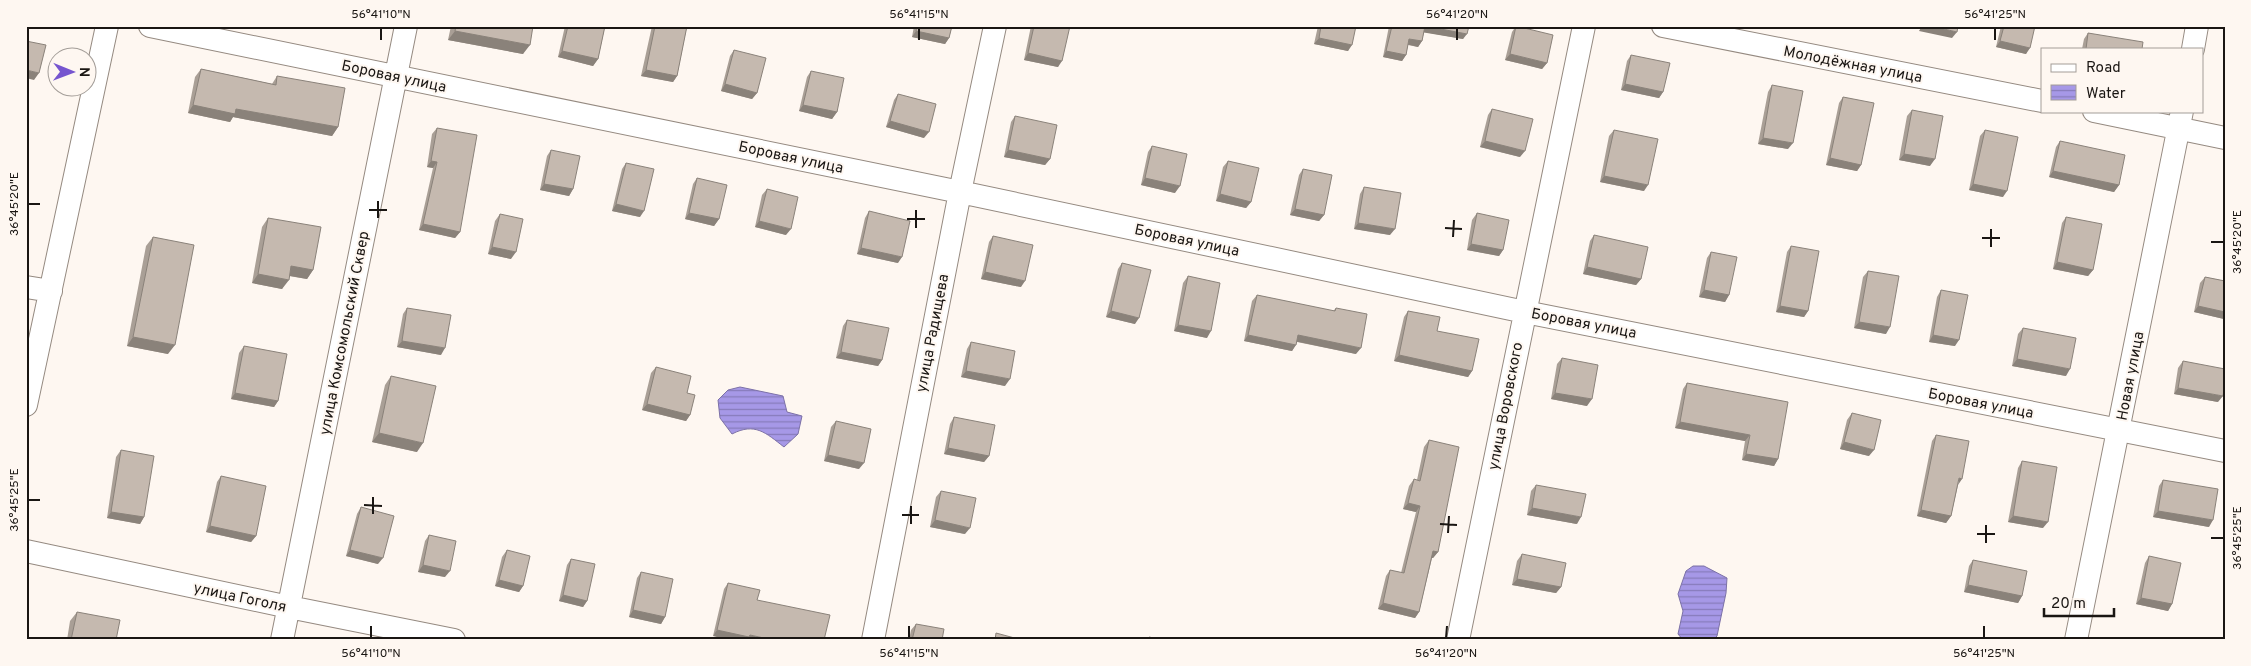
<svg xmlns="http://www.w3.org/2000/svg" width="2251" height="666" viewBox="0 0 2251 666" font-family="Overpass,sans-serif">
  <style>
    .water { fill: url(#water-rules); stroke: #7c71a7 }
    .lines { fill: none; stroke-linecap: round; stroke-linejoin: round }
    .street-casing { stroke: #958a81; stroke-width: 24 }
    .street { stroke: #fff; stroke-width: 22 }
    .wall { fill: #a99f96 }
    .shaded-wall { fill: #8a827a }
    .building { fill: #c5b9af; stroke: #8a827a }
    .ticks { fill: none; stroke: #1a1613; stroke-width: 2 }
    .labels { text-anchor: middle; stroke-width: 4; stroke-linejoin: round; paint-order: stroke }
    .street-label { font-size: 15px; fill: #1a1613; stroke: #fef7f1 }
    .neatline { fill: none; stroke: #1a1613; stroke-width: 2 }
    .ticks-label { font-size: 12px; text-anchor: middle; fill: #1a1613 }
  </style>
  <defs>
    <pattern id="water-rules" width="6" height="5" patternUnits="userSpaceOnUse" patternTransform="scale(1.25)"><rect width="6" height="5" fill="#a698e7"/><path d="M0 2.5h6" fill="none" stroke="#867bba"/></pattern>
  </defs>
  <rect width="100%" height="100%" fill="#fef7f1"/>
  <path class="water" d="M740 387 783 396 787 412 802 416 798 434 784 447C766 433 755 422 732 434L720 418 718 400 728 390Z
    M1693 566H1704L1727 578 1726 593 1717 636 1713 640H1683L1678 634 1683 611 1678 594 1686 571Z"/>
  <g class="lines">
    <defs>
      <path id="street" d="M150 26 960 192 1525 312 2225 451
        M1663 26 2042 101
        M2193 49 2197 26
        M2094 111 2225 138
        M26 287 51 291
        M26 405 107 26
        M26 551 289 607 454 640
        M282 640 406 26
        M873 640 960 192 995 26
        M1458 640 1584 26
        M2076 640 2182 111"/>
    </defs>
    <use href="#street" class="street-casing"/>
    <use href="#street" class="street"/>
  </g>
  <path class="wall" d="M451 26H533L523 54 448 40Z
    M565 26H605L598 59 593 66 558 57Z
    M652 26H687L677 76 673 82 641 76Z
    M914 26H952L949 38 945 44 912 37Z
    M1031 26H1070L1058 67 1024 60Z
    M1318 26H1356L1348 51 1314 44Z
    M1389 26H1469L1463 39 1424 32 1422 41 1418 47 1408 45 1406 55 1402 61 1383 57Z
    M1516 26 1547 63 1542 69 1505 60 1512 32Z
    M2001 26H2035L2026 54 1996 47Z
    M2088 33 2142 49H2082L2084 39Z
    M734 50 757 93 752 99 721 91 730 56Z
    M1631 55 1663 92 1659 98 1621 90 1627 61Z
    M201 69 272 84 277 76 338 127 332 136 233 117 230 122 188 113 195 77Z
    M811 71 837 112 832 119 799 111 807 77Z
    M1772 85 1788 149 1758 144 1768 92Z
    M898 94 924 138 886 127 894 100Z
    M1843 97 1861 165 1857 171 1826 165 1839 103Z
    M1492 109 1520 157 1480 147 1488 115Z
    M1912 110 1930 166 1899 160 1907 116Z
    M1015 116 1050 159 1045 165 1004 157 1011 122Z
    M437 128 460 232 455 238 419 230 433 168 427 167 432 134Z
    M1614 130 1644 191 1600 182 1609 136Z
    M1985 130 2003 197 1969 190 1980 136Z
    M2060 141 2119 185 2114 192 2049 177 2056 147Z
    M1152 146 1175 193 1141 185 1148 152Z
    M551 150 573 189 569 196 540 190 547 156Z
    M1228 161 1251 202 1246 208 1216 201 1223 167Z
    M626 163 640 217 612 211 622 169Z
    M1303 169 1324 215 1319 221 1290 215 1299 175Z
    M697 178 719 219 714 226 685 219 693 184Z
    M1364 187 1390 235 1354 229 1360 194Z
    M767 189 786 235 755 227 762 195Z
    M869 211 898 263 857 254 865 218Z
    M1477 213 1503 250 1499 256 1467 250 1472 220Z
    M500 214 511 259 488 254 495 221Z
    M2066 217 2093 270 2088 276 2053 269 2062 223Z
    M268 218 313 270 307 279 289 276 282 289 252 283 262 227Z
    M1594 235 1641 279 1636 285 1583 274 1590 241Z
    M993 236 1021 287 981 279 989 242Z
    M153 237 168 354 127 346 146 246Z
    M1791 246 1808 311 1804 317 1776 312 1787 252Z
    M1711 252 1729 295 1725 302 1699 297 1707 258Z
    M1122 263 1135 324 1106 317 1118 269Z
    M1868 271 1886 334 1854 328 1863 277Z
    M1188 276 1207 338 1174 331 1183 283Z
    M2205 277 2225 281V318L2224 319 2194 312 2200 283Z
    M1941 290 1955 346 1929 342 1937 297Z
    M1257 295 1333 311 1336 308 1356 354 1297 342 1292 351 1244 341 1252 301Z
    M407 308 441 355 397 347 403 314Z
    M1408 311 1437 331 1472 371 1468 377 1394 361 1404 317Z
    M847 320 882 360 878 366 836 358 843 326Z
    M2023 328 2066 376 2012 366 2018 334Z
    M971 342 1005 386 961 377 967 349Z
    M244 346 278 401 274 407 231 399 239 353Z
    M1562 358 1587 406 1551 399 1557 364Z
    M2183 361 2218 402 2174 394 2178 368Z
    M656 367 687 393 690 415 686 421 642 410 651 373Z
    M391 376 417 452 372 442 385 385Z
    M1687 383 1778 459 1774 466 1742 460 1745 441 1675 428 1683 389Z
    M1852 413 1869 456 1840 449 1847 420Z
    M954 417 989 456 984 462 944 454 950 424Z
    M836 421 859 469 824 461 831 427Z
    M1936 435 1958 485 1951 516 1946 523 1917 516 1932 441Z
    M1429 440 1438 552 1433 558H1432L1419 612 1415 618 1378 609 1386 576 1390 570 1401 573 1416 512 1403 509 1409 486 1414 479 1417 480 1424 447Z
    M121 450 144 517 140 524 107 518 116 457Z
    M2022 461 2043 528 2008 522 2018 468Z
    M221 476 256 536 251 542 206 532 217 482Z
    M2163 480 2209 527 2153 517 2159 486Z
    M1536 485 1577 524 1527 515 1531 491Z
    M941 491 965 534 930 527 936 497Z
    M361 507 378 564 346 556 357 514Z
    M429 535 445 577 418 572 425 541Z
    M507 550 523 586 519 592 495 586 502 557Z
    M1522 554 1561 587 1556 593 1512 585 1517 561Z
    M2149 556 2172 604 2168 611 2136 604 2145 563Z
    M571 559 587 601 583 607 559 601 567 565Z
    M1973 560 2022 596 2018 603 1964 592 1969 566Z
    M641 572 665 617 661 624 629 617 637 578Z
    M728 583 757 600 713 636 724 589Z
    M77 612 116 640H67L70 621Z
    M916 624 942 640H909L911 630Z"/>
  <path class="shaded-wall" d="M1425 26 1467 34 1463 39 1421 32Z
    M1907 26H1921L1919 29Z
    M1922 26H1931L1957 32 1952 38 1919 31Z
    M455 31 530 45 523 54 448 40Z
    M916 31 949 38 945 44 912 37Z
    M1319 38 1352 45 1348 51 1314 44Z
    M1409 39 1422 41 1418 47 1406 44Z
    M2000 41 2030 48 2026 54 1996 47Z
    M562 51 598 59 593 66 558 57Z
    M1386 51 1406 55 1402 61 1383 57Z
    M1028 53 1062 61 1058 67 1024 60Z
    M1510 54 1547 63 1542 69 1505 60Z
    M26 70 39 73 34 80 26 78Z
    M646 70 677 76 673 82 641 76Z
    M725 84 757 93 752 99 721 91Z
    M1625 84 1663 92 1659 98 1621 90Z
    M193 105 236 109 338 127 332 136 233 117 230 122 188 113Z
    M803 105 837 112 832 119 799 111Z
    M890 121 929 132 924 138 886 127Z
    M1763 138 1793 143 1788 149 1758 144Z
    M1485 141 1525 151 1520 157 1480 147Z
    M1008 150 1050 159 1045 165 1004 157Z
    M1904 154 1935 159 1930 166 1899 160Z
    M1830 158 1861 165 1857 171 1826 165Z
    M431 161 437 162 433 168 427 167Z
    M2053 171 2119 185 2114 192 2049 177Z
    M1604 176 1648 185 1644 191 1600 182Z
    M1145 178 1180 186 1175 193 1141 185Z
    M544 184 573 189 569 196 540 190Z
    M1973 184 2007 191 2003 197 1969 190Z
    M1220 194 1251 202 1246 208 1216 201Z
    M616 204 644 211 640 217 612 211Z
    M1295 209 1324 215 1319 221 1290 215Z
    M689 213 719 219 714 226 685 219Z
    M759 221 791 229 786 235 755 227Z
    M1358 223 1395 229 1390 235 1354 229Z
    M423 224 460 232 455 238 419 230Z
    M1471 244 1503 250 1499 256 1467 250Z
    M492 247 516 252 511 259 488 254Z
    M861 248 902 257 898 263 857 254Z
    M2057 262 2093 270 2088 276 2053 269Z
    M291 266 313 270 307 279 285 275Z
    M1587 267 1641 279 1636 285 1583 274Z
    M985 272 1025 281 1021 287 981 279Z
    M258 274 289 280 282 289 252 283Z
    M1704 290 1729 295 1725 302 1699 297Z
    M1780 306 1808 311 1804 317 1776 312Z
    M2198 306 2225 312V318L2224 319 2194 312Z
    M1111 311 1139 318 1135 324 1106 317Z
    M1859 322 1890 327 1886 334 1854 328Z
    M1178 325 1211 331 1207 338 1174 331Z
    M1248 335 1296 345 1292 351 1244 341Z
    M1298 335 1361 348 1356 354 1294 341Z
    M1933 335 1959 340 1955 346 1929 342Z
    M133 337 175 345 168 354 127 346Z
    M402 341 445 348 441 355 397 347Z
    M841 352 882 360 878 366 836 358Z
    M1399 355 1472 371 1468 377 1394 361Z
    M2017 359 2070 369 2066 376 2012 366Z
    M966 371 1010 379 1005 386 961 377Z
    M2178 388 2223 396 2218 402 2174 394Z
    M235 393 278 401 274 407 231 399Z
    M1555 393 1592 399 1587 406 1551 399Z
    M647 404 690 415 686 421 642 410Z
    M1680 422 1750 435 1745 441 1675 428Z
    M379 433 423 443 417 452 372 442Z
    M1844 442 1874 450 1869 456 1840 449Z
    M948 448 989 456 984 462 944 454Z
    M1746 454 1778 459 1774 466 1742 460Z
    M828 455 864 463 859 469 824 461Z
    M1959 478 1962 479 1958 485Z
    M1408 503 1420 506 1416 512 1403 509Z
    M1532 508 1581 517 1577 524 1527 515Z
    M1921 510 1951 516 1946 523 1917 516Z
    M2158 511 2213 520 2209 527 2153 517Z
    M111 512 144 517 140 524 107 518Z
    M2013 516 2048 522 2043 528 2008 522Z
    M935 520 970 528 965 534 930 527Z
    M210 526 256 536 251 542 206 532Z
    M350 550 383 558 378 564 346 556Z
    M1433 551 1438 552 1433 558 1429 557Z
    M423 565 450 571 445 577 418 572Z
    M1517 579 1561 587 1556 593 1512 585Z
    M499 580 523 586 519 592 495 586Z
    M1968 585 2022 596 2018 603 1964 592Z
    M563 595 587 601 583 607 559 601Z
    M2141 598 2172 604 2168 611 2136 604Z
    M1383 603 1419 612 1415 618 1378 609Z
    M633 610 665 617 661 624 629 617Z
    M717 630 750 635 773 640H728L713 636Z"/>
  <path class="building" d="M456 26H533L530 45 455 31Z
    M568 26H605L598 59 562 51Z
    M655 26H687L677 76 646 70Z
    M917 26H952L949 38 916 31Z
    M1034 26H1070L1062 61 1028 53Z
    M1321 26H1356L1352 45 1319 38Z
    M1392 26H1469L1467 34 1425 26 1422 41 1409 39 1406 55 1386 51Z
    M1516 26 1553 35 1547 63 1510 54Z
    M1931 26H1958L1957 32Z
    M2004 26H2035L2030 48 2000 41Z
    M2088 33 2143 42 2142 49H2086Z
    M26 41 46 45 39 73 26 70Z
    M734 50 766 58 757 93 725 84Z
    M1631 55 1670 63 1663 92 1625 84Z
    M201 69 276 85 277 76 345 88 338 127 236 109 235 114 193 105Z
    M811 71 844 78 837 112 803 105Z
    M1772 85 1803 91 1793 143 1763 138Z
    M898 94 936 104 929 132 890 121Z
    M1843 97 1874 103 1861 165 1830 158Z
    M1492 109 1533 119 1525 151 1485 141Z
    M1912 110 1943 116 1935 159 1904 154Z
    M1015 116 1057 125 1050 159 1008 150Z
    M437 128 477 135 460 232 423 224 437 162 431 161Z
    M1614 130 1658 139 1648 185 1604 176Z
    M1985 130 2018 137 2007 191 1973 184Z
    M2060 141 2125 155 2119 185 2053 171Z
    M1152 146 1187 154 1180 186 1145 178Z
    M551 150 580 156 573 189 544 184Z
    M1228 161 1259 168 1251 202 1220 194Z
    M626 163 654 169 644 211 616 204Z
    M1303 169 1332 175 1324 215 1295 209Z
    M697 178 727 185 719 219 689 213Z
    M1364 187 1401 193 1395 229 1358 223Z
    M767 189 798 197 791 229 759 221Z
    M869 211 910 221 902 257 861 248Z
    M1477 213 1509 220 1503 250 1471 244Z
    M500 214 523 219 516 252 492 247Z
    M2066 217 2102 224 2093 270 2057 262Z
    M268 218 321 227 313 270 291 266 289 280 258 274Z
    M1594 235 1648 247 1641 279 1587 267Z
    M993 236 1033 245 1025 281 985 272Z
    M153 237 194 245 175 345 133 337Z
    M1791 246 1819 251 1808 311 1780 306Z
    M1711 252 1737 257 1729 295 1704 290Z
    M1122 263 1151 270 1139 318 1111 311Z
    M1868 271 1899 276 1890 327 1859 322Z
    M1188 276 1220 283 1211 331 1178 325Z
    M2205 277 2225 281V312L2198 306Z
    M1941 290 1968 295 1959 340 1933 335Z
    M1257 295 1335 311 1336 308 1367 314 1361 348 1298 335 1296 345 1248 335Z
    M407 308 451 315 445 348 402 341Z
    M1408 311 1440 317 1437 331 1479 339 1472 371 1399 355Z
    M847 320 889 328 882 360 841 352Z
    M2023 328 2076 338 2070 369 2017 359Z
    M971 342 1015 351 1010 379 966 371Z
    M244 346 287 354 278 401 235 393Z
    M1562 358 1598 365 1592 399 1555 393Z
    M2183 361 2225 369V385L2223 396 2178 388Z
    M656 367 691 376 687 393 695 395 690 415 647 404Z
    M391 376 436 386 423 443 379 433Z
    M1687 383 1788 402 1778 459 1746 454 1750 435 1680 422Z
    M1852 413 1881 420 1874 450 1844 442Z
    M954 417 995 425 989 456 948 448Z
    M836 421 871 429 864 463 828 455Z
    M1936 435 1969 441 1962 479 1959 478 1951 516 1921 510Z
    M1429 440 1459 447 1438 552 1433 551 1419 612 1383 603 1390 570 1404 573 1420 506 1408 503 1414 479 1420 481Z
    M121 450 154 456 144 517 111 512Z
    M2022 461 2057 467 2048 522 2013 516Z
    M221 476 266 486 256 536 210 526Z
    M2163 480 2218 489 2213 520 2158 511Z
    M1536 485 1586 494 1581 517 1532 508Z
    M941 491 976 498 970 528 935 520Z
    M361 507 394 516 383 558 350 550Z
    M429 535 456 541 450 571 423 565Z
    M507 550 530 556 523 586 499 580Z
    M1522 554 1566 563 1561 587 1517 579Z
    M2149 556 2181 563 2172 604 2141 598Z
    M571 559 595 564 587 601 563 595Z
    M1973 560 2027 571 2022 596 1968 585Z
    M641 572 673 579 665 617 633 610Z
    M728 583 760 590 757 600 830 615 824 640H773L750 635 749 637 717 630Z
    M77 612 120 620 116 640H71Z
    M916 624 944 629 942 640H912Z
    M996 633 1022 640H995Z
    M1149 637 1163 640H1148Z
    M1506 638 1516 640H1505Z"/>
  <path class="ticks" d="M381 40V28M919 40V28M1457 40V28M1995 40V28M28 204H40M369 210H387M378 218V201M907 219H925M916 228V210M1445 228 1462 229M1453 237 1454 220M1982 238H2000M2211 242H2224M1991 247V229M28 500H40M364 505 382 506M373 514V497M902 515H919M911 524V506M1440 524 1457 525M1448 533 1449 516M1977 534H1995M2211 538H2224M1986 543V525M371 638V626M909 638V626M1446 638 1447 626M1984 638V626"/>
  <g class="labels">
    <g class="street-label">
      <text transform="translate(1853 64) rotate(11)" y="5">Молодёжная улица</text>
      <text transform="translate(394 76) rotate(12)" y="5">Боровая улица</text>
      <text transform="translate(791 157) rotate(12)" y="5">Боровая улица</text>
      <text transform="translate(1187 240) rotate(12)" y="5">Боровая улица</text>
      <text transform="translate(1584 323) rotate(11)" y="5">Боровая улица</text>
      <text transform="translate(344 333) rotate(-79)" y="5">улица Комсомольский Сквер</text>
      <text transform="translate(932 333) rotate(-79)" y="5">улица Радищева</text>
      <text transform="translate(2130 376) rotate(-79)" y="5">Новая улица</text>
      <text transform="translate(1981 403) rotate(11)" y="5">Боровая улица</text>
      <text transform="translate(1505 406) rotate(-79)" y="5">улица Воровского</text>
      <text transform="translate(240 597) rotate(12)" y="5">улица Гоголя</text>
    </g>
  </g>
  <rect width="2251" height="666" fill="none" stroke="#fef7f1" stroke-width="55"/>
  <rect x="2041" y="48" width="162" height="65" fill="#fef7f1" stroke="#a39d98"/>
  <rect x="2051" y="64" width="25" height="8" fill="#ffffff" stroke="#a39d98"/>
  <text x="2086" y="72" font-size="15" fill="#1a1613">Road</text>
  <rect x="2051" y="85" width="25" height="15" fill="url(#water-rules)" stroke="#a39d98"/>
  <text x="2086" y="98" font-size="15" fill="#1a1613">Water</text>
  <g transform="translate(72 72) rotate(91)"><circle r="24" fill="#fef7f1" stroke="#a39d98"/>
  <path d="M0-4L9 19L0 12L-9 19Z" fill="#7655cf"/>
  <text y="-8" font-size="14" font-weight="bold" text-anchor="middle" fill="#1a1613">N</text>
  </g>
  <path d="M2044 608v8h70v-8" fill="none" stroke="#1a1613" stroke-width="2.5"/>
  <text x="2051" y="608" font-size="15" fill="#1a1613" stroke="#fef7f1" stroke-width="4" paint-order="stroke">20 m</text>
  <rect x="28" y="28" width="2196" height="610" class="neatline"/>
  <g class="ticks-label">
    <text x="381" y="18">56°41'10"N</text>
    <text x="919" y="18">56°41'15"N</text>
    <text x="1457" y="18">56°41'20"N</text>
    <text x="1995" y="18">56°41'25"N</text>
    <text transform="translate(14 204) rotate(-90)" y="4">36°45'20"E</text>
    <text transform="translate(2237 242) rotate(-90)" y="4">36°45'20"E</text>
    <text transform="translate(14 500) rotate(-90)" y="4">36°45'25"E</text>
    <text transform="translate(2237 538) rotate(-90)" y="4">36°45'25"E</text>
    <text x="371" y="657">56°41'10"N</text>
    <text x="909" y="657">56°41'15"N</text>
    <text x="1446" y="657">56°41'20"N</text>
    <text x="1984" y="657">56°41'25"N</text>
  </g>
</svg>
